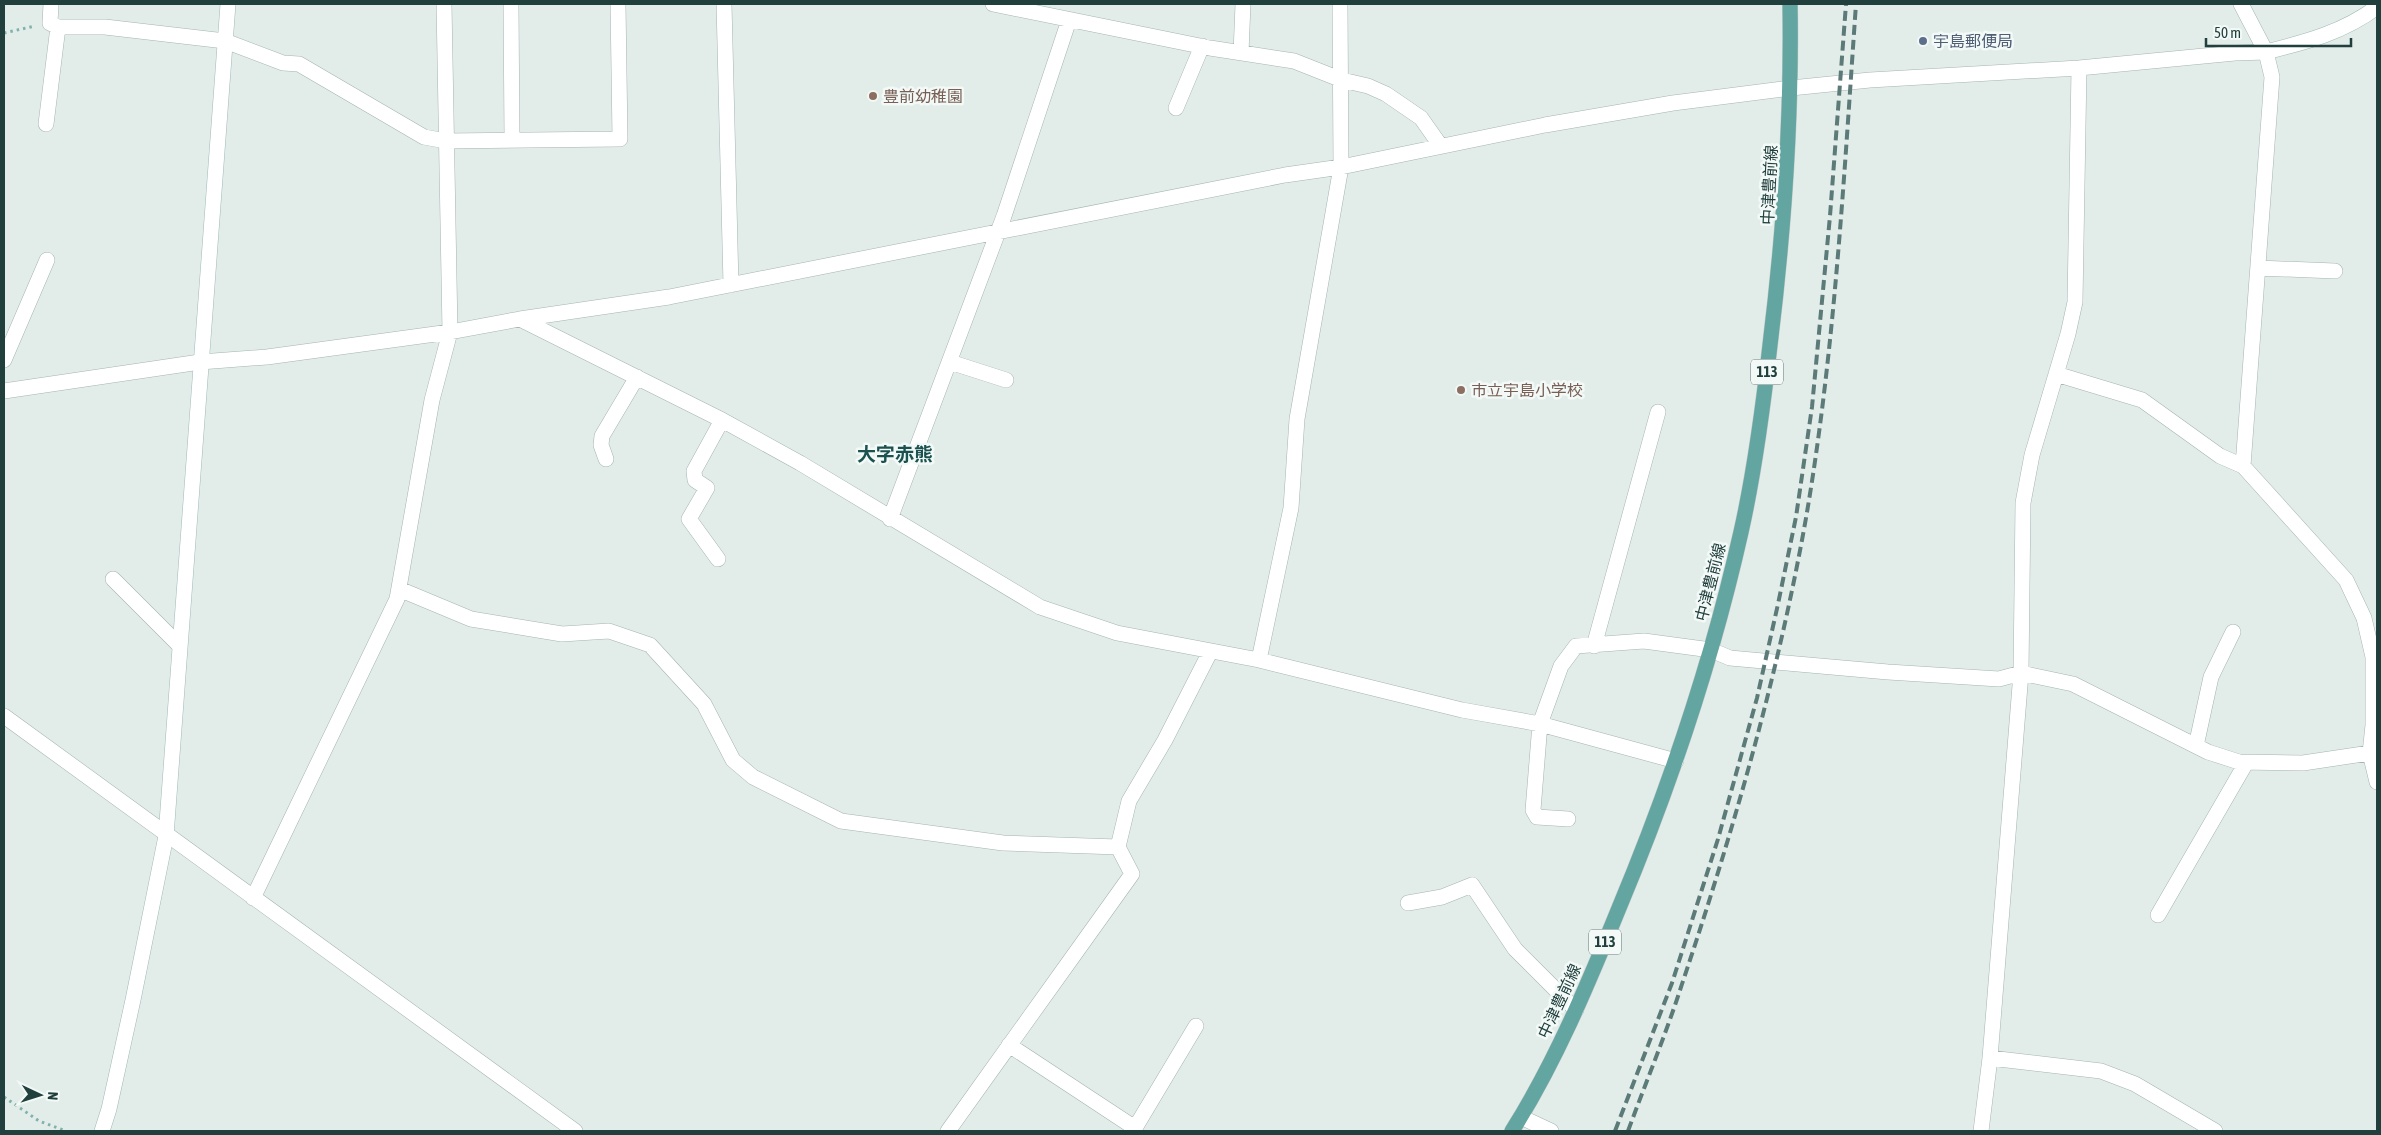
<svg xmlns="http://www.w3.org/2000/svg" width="2381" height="1135" viewBox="0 0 2381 1135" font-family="'Asap Condensed','Noto Sans JP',sans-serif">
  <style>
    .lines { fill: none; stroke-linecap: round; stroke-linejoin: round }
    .street-casing { stroke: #a4b5b2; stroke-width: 16 }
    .secondary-casing { stroke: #9fb9b5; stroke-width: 16 }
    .primary-casing { stroke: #c1c9c8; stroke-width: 16 }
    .path { stroke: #80b2ac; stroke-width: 3; stroke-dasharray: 2.5 4; stroke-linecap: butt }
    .street { stroke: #fff; stroke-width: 15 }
    .secondary { stroke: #fff; stroke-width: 15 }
    .primary { stroke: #63a5a0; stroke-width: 15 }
    .rail { stroke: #5b7a78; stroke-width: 4; stroke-dasharray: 10 5; stroke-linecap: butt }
    .service-dot { fill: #5c6f8a; stroke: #f2f9f7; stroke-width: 2 }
    .education-dot { fill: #8d6e63; stroke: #f2f9f7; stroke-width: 2 }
    .labels { text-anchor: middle; stroke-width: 5; stroke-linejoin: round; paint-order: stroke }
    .shield { fill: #f2f9f7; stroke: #607774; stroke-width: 1 }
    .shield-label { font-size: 15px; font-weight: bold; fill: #213f3c }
    .service-label { font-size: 16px; fill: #4e5e75; stroke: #f2f9f7; text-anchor: start }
    .education-label { font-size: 16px; fill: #785e54; stroke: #f2f9f7; text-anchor: start }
    .street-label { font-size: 16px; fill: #213f3c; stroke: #f2f9f7 }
    .quarter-label { font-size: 19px; font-weight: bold; fill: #1b524f; stroke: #f2f9f7 }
  </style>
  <rect width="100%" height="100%" fill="#e2edea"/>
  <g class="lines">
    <defs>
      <path id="street" d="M51 4 50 23 58 27H105L225 41 283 63 299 64 424 137 446 141 620 139 618 4
        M511 4 512 140
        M724 4 731 285
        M993 4 1210 48 1294 61 1342 80 1368 86 1386 94 1421 118 1440 145
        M2241 4 2266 52 2272 77 2243 466
        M1241 53 1243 4
        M1176 108 1202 46
        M46 124 58 27
        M2258 268 2335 271
        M520 319 722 420 800 463 1040 607 1117 633 1259 660 1462 710 1540 724 1676 761
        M4 360 47 260
        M950 362 1006 380
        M2056 374 2142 400 2220 456 2243 466 2346 580 2364 618 2373 657V725L2370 753 2377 782
        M4 391 200 362 267 357 450 332 520 319 669 297 1285 175 1341 167 1545 125 1673 103 1791 88 1870 80 2079 68 2235 53 2266 52
        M606 459 601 445 602 436 637 377
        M890 519 1004 216 1069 20
        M718 559 689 519 707 488 695 480 694 471 722 420
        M113 579 179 645
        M399 589 471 619 562 634 609 631 650 645 704 704 733 760 753 777 841 821 1003 843 1118 847
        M1594 646 1658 412
        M1259 660 1291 508 1297 419 1341 167 1340 4
        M4 716 575 1131
        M2196 746 2211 677 2233 632
        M1568 819 1537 817 1533 810 1540 724 1561 666 1576 646 1644 641 1711 650 1730 658 1888 672 1999 679 2021 673 2073 684 2208 752 2239 762 2303 763 2370 753
        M253 898 397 599 432 400 450 332 444 4
        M1408 903 1442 897 1472 885 1515 949 1576 1010
        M2158 915 2246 763
        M1009 1045 1135 1128 1196 1026
        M1990 1058 2101 1071 2135 1084 2215 1131
        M1521 1117 1551 1131
        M948 1131 1132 874 1118 847 1129 801 1165 740 1210 652
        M1981 1131 1990 1058 2021 673 2023 503 2032 455 2068 334 2075 302 2079 68"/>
      <path id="secondary" d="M2266 52C2306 42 2344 32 2377 7
        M102 1131 109 1109 133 1000 166 836 228 4"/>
      <path id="primary" d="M1512 1131C1556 1061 1588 984 1619 908 1670 786 1712 661 1741 532 1755 470 1763 408 1770 345 1784 231 1792 119 1790 4"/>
    </defs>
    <use href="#street" class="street-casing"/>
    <use href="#secondary" class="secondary-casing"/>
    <use href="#primary" class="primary-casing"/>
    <path class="path" d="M4 33 35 26
      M4 1097 39 1121 66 1131"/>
    <use href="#street" class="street"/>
    <use href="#secondary" class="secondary"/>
    <use href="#primary" class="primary"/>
    <path class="rail" d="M1615 1131 1672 983 1718 839 1757 698 1778 604 1796 517 1812 407 1830 216 1846 4
      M1628 1131C1646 1082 1666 1034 1682 984 1733 832 1778 676 1806 518 1835 349 1844 175 1856 4"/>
  </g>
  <circle class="service-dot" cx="1923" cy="41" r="5"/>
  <g class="education-dot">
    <circle cx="873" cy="96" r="5"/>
    <circle cx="1461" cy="390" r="5"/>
  </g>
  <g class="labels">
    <g class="shield">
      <rect x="1751" y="359.5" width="32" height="25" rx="4"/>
      <rect x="1589" y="929.5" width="32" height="25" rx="4"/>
    </g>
    <g class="shield-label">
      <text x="1767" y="377">113</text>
      <text x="1605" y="947">113</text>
    </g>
    <g class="service-label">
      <text x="1933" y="47">宇島郵便局</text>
    </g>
    <g class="education-label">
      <text x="883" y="102">豊前幼稚園</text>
      <text x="1471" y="396">市立宇島小学校</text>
    </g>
    <g class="street-label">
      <text transform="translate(1769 185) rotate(-87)" y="6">中津豊前線</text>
      <text transform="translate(1710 582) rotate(-76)" y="6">中津豊前線</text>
      <text transform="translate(1559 1001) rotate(-65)" y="6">中津豊前線</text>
    </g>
    <g class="quarter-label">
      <text x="895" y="461">大字赤熊</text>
    </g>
  </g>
  <rect width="2381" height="1135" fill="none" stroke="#213f3c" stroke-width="10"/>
  <g transform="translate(40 1095) rotate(94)" stroke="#f2f9f7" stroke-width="4" paint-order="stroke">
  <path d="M0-4L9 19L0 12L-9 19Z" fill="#213f3c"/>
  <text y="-8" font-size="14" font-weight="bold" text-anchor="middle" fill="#213f3c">N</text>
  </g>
  <path d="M2206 38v8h145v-8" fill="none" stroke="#213f3c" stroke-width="2.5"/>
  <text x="2214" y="38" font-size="15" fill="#213f3c" stroke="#f2f9f7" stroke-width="4" paint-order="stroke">50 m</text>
</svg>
